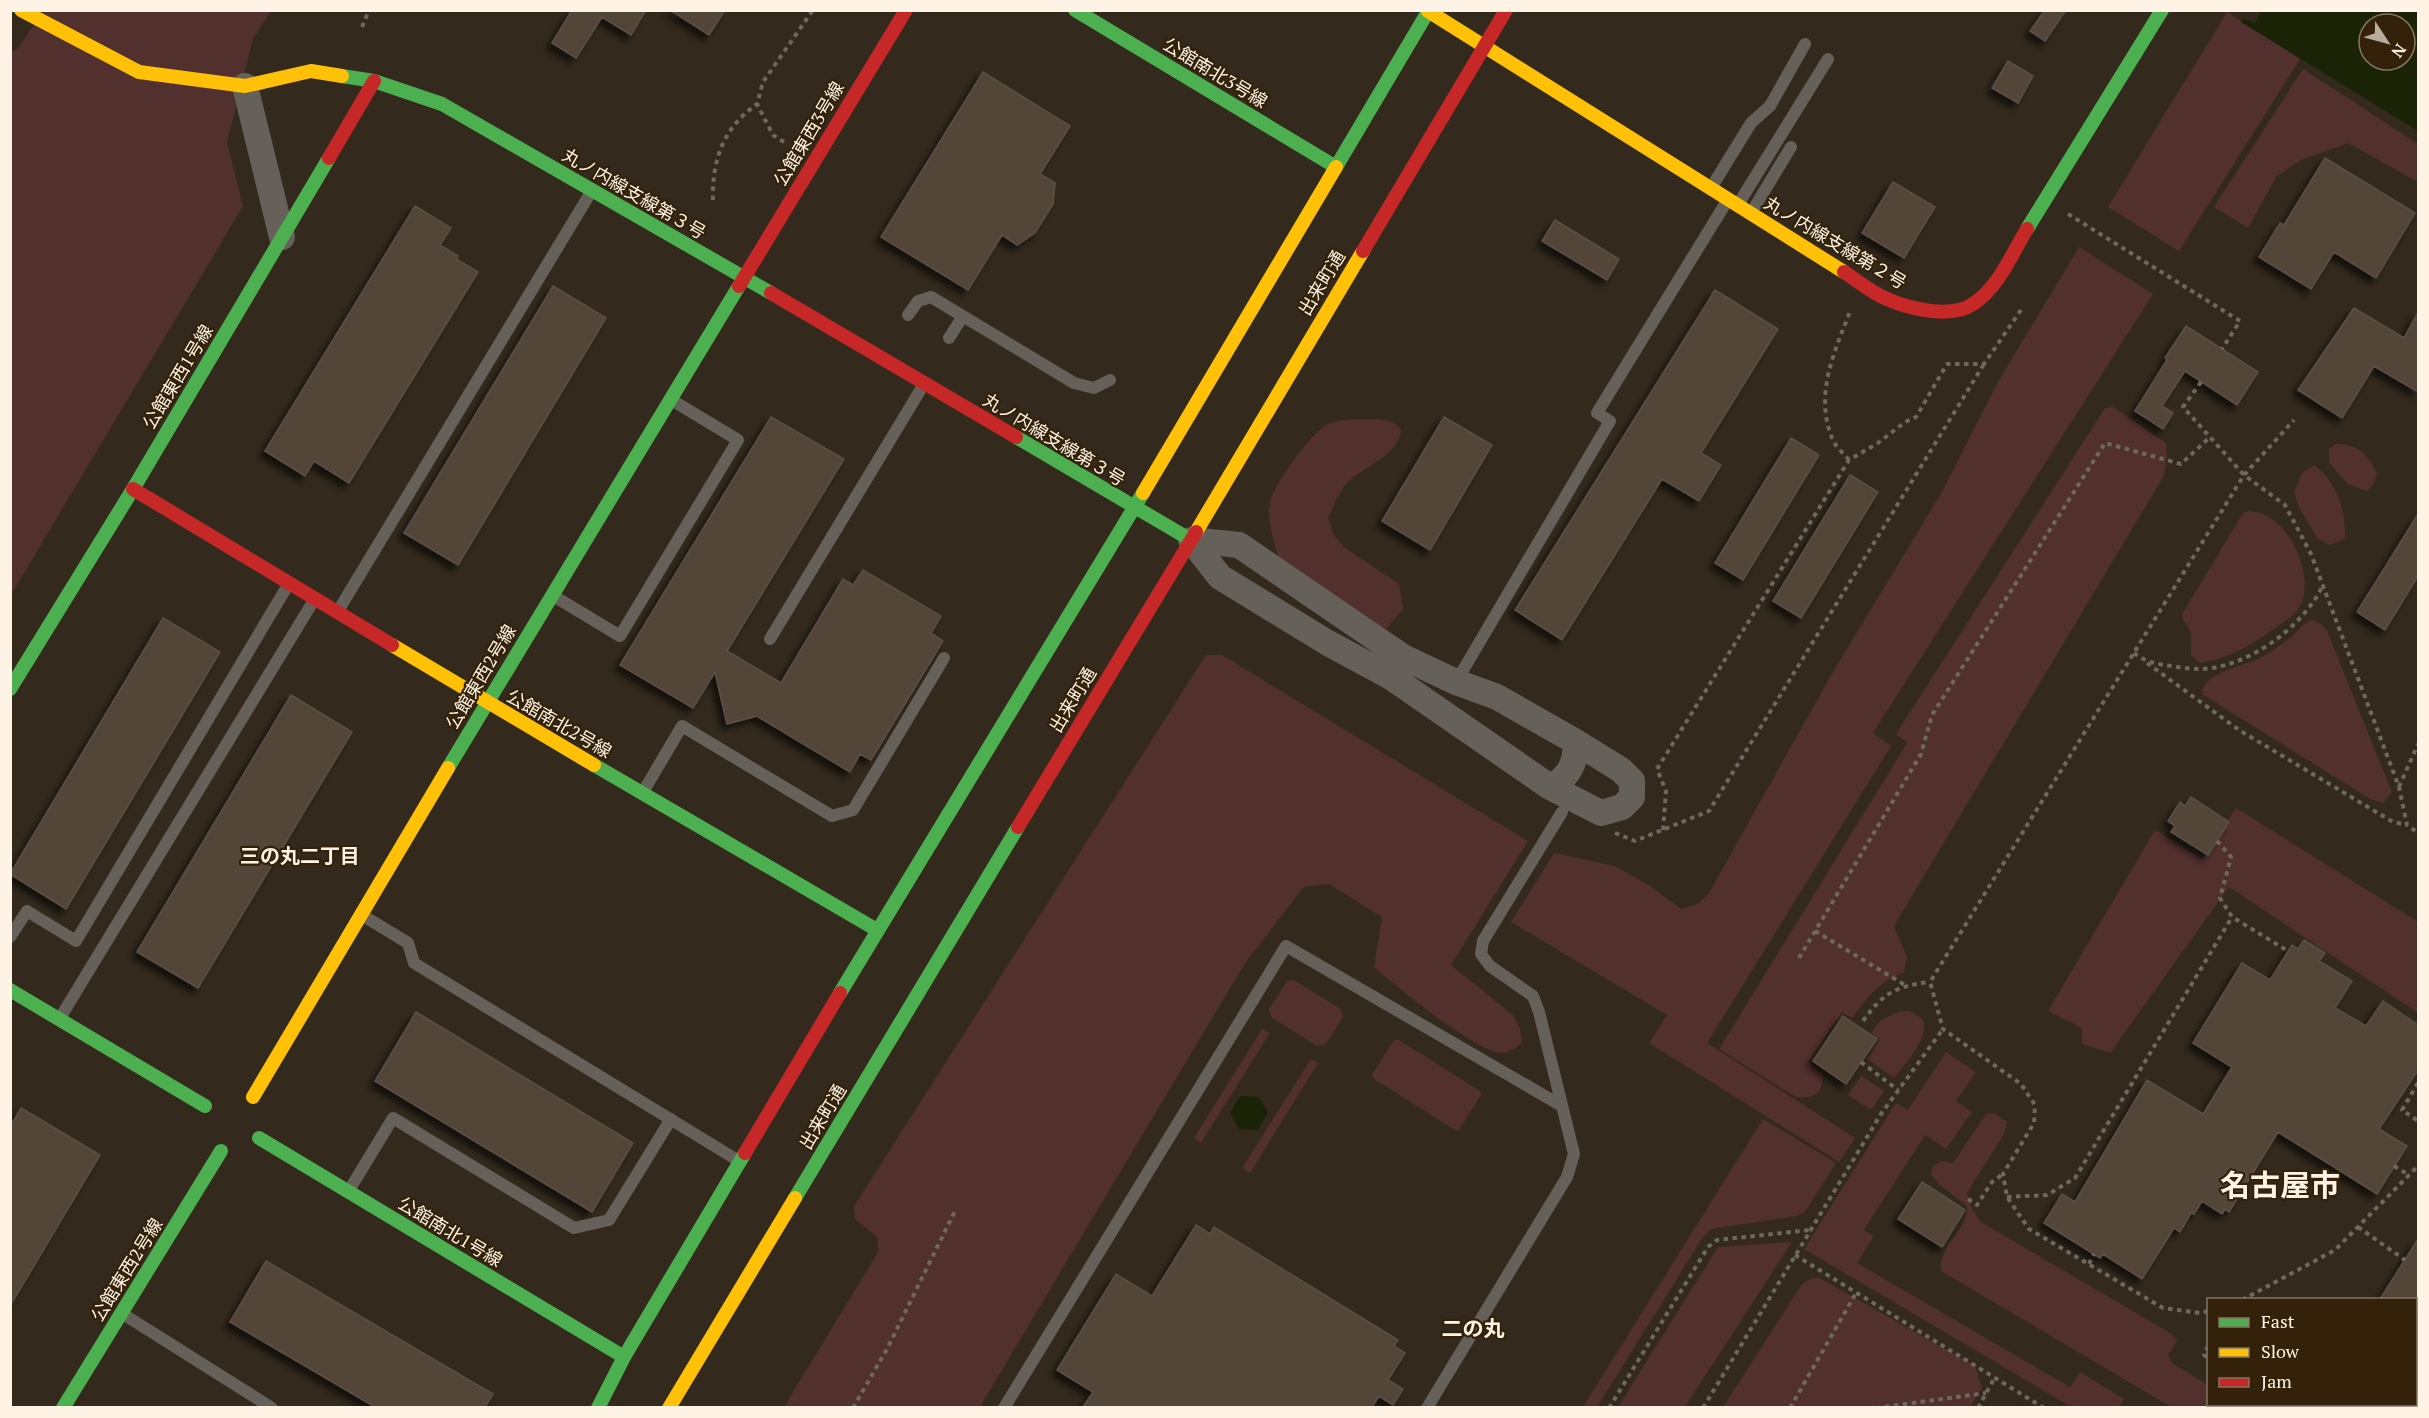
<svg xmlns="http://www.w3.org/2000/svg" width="2429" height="1418" viewBox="0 0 2429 1418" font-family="'PT Serif','Noto Sans JP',serif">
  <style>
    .green { fill: #51302d }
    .water { fill: #1b2307; fill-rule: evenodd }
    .building { fill: #524439; stroke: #5a5047; stroke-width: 1.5; filter: url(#shadow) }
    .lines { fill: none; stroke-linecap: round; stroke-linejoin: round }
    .path { stroke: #6d6860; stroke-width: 4; stroke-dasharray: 4.5 4.5; stroke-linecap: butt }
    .lane { stroke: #65615a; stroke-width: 12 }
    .street { stroke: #65615a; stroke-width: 26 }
    .fast { stroke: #4caf50; stroke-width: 14 }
    .slow { stroke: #ffc107; stroke-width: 14 }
    .jam { stroke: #c62828; stroke-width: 14 }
    .labels { text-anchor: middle; stroke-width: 4.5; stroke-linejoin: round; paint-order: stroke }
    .street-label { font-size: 18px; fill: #fef3e4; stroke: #332209 }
    .neighbourhood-label { font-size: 20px; font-weight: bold; fill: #fef3e4; stroke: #332209 }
    .quarter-label { font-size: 21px; font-weight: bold; fill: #fef3e4; stroke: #332209 }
    .town-label { font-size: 30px; font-weight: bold; fill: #fef3e4; stroke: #332209 }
  </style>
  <defs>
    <filter id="shadow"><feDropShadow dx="-5.5" dy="5.5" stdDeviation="3" flood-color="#0009"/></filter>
  </defs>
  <rect width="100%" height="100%" fill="#332a1d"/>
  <path class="green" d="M44 11H271L253 39 227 142 243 206 11 595 10 52 17 49Z
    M2227 12 2300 59 2179 251 2108 207Z
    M2303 69 2418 144V182L2348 143 2299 161 2276 177 2248 228 2214 207Z
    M2079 247 2153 294 1873 733 1891 746 1707 1043 1855 1138 1839 1162 1649 1043 1667 1015 1511 922 1554 853 1615 866 1650 886 1681 909 1698 904 1709 893 1830 677 1943 490 1999 380Z
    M2113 407 2166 443 2167 457 2164 476 1894 926 1907 957 1904 972C1876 985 1870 994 1852 1018L1842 1012 1808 1062 1823 1074C1824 1094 1811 1101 1794 1096L1719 1049 1907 743 1896 734 2105 408Z
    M1379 419 1395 423 1401 430C1399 458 1358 467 1343 488 1337 496 1333 508 1328 518L1333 534 1344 547 1399 584 1403 609 1386 629 1279 562C1275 543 1266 521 1270 502 1274 484 1312 432 1328 424 1342 417 1364 420 1379 419Z
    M2335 444C2358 444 2368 454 2377 474L2374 483 2367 491 2348 484 2329 463V449Z
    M2314 465C2338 483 2346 510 2345 539L2330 545 2318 539 2299 507 2294 492 2301 474Z
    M2249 511C2287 511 2318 577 2299 608 2294 616 2285 621 2278 626 2253 644 2230 659 2199 663L2191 655V632L2183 620 2182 614 2243 513Z
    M2312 620 2321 624 2327 631 2392 792 2383 803 2370 799 2202 694C2201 674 2242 666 2258 659 2270 653 2280 646 2290 638 2297 632 2302 623 2312 620Z
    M1206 655H1222L1528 841 1451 965 1514 1016 1520 1029 1522 1042C1516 1047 1510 1053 1502 1053 1475 1052 1396 986 1374 967L1382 917 1329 884 1304 887 1245 963 980 1407H784L878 1252 877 1237 855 1219 854 1206Z
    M2236 808 2418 922V1013L2229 887 2110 1053 2082 1044V1028L2048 1011 2155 830 2203 859Z
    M1294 980 1341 1009 1343 1017 1326 1044 1317 1046 1272 1018 1269 1009 1287 981Z
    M1901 1011H1910L1923 1019C1929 1041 1906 1062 1894 1078L1867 1059 1880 1040 1871 1033 1881 1020Z
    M1262 1029 1270 1033 1201 1143 1194 1138Z
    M1394 1040H1399L1480 1091 1481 1095 1459 1130H1455L1374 1079 1372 1075Z
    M1946 1052 1976 1072 1956 1101 1972 1112 1946 1149 1925 1135 1864 1230 1874 1236 1857 1263 2070 1387 2080 1372 2124 1399 2119 1407H2071L1804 1249 1896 1103 1908 1110Z
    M1311 1059 1318 1063 1250 1173 1242 1168Z
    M1861 1076 1884 1091 1871 1110 1848 1095Z
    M1994 1113 2007 1122 2004 1134 1967 1193 1972 1209 1981 1222 2172 1334 2177 1341 2168 1355 2172 1363 2208 1385V1404L2238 1405 2239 1407H2171L1941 1271C1938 1245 1968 1231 1967 1206L1940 1185 1931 1174 1933 1166 1942 1161 1953 1163 1986 1114Z
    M1763 1119 1836 1163 1805 1212 1797 1216 1711 1229 1703 1237 1597 1407H1583Z
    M1792 1242 1685 1407H1618L1718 1247Z
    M1812 1278H1818L1827 1282 1975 1366 1982 1388 1970 1407H1723L1802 1284Z
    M2418 1318V1407H2315V1405L2416 1404V1319Z"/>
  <path class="water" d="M2261 11H2418V131L2241 22 2243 19 2255 23ZM2369 24H2405V60H2369Z
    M1240 1096 1259 1097 1268 1113 1258 1130 1239 1129 1230 1113Z"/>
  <path class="building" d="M572 10H646L631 35 602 17 576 58 552 43Z
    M670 10H725L709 35Z
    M2045 10H2066L2045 41 2030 31Z
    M2008 61 2033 76 2018 103 1992 88Z
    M983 72 1070 126 1040 174 1055 183 1053 204 1035 233 1017 245 1002 235 968 290 881 237Z
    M2325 158 2415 213 2376 278 2334 252 2311 289 2259 257 2280 223 2284 225Z
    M1893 182 1935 207 1904 258 1862 233Z
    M415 206 451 228 440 245 458 256 456 259 478 272 349 483 314 461 305 476 265 451Z
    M1555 220 1619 259 1607 280 1542 241Z
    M553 286 606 318 458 565 404 533Z
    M1715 290 1778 329 1701 453 1721 465 1699 501 1662 479 1562 640 1515 610Z
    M2354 308 2404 338 2418 312V392L2374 366 2342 418 2298 390Z
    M2186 326 2258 372 2237 405 2185 371 2162 406 2173 413 2163 429 2135 411 2167 360 2165 358Z
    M771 417 844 459 727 651 781 683 843 579 853 585 863 570 941 616 931 633 943 641 871 760 860 754 850 772 757 716 727 724 715 672 693 708 620 665Z
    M1444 417 1492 445 1430 550 1382 521Z
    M1791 438 1819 455 1743 580 1715 563Z
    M1850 475 1878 492 1801 618 1773 601Z
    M2418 514V576L2385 630 2357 612Z
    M163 618 220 652 66 909 10 874Z
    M291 695 352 732 198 988 137 952Z
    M2191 797 2229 822 2208 855 2171 832 2175 826 2168 821 2180 802 2185 806Z
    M2304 940 2325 953 2319 961 2352 981 2335 1008 2366 1026 2383 1001 2418 1025V1070L2379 1129 2407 1146 2377 1194 2278 1132 2229 1212 2225 1209 2222 1214 2202 1201 2194 1214 2191 1213 2180 1232 2174 1228 2142 1279 2103 1254 2100 1258 2044 1223 2062 1194 2075 1202 2147 1080 2203 1114 2232 1067 2193 1043 2242 963 2270 980 2292 945 2298 949Z
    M416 1012 633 1143 592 1212 375 1081Z
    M1843 1016 1877 1039 1846 1084 1813 1061Z
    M21 1108 100 1155 10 1306V1127Z
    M1922 1182 1965 1210 1942 1247 1898 1219Z
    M1196 1225 1210 1234 1214 1227 1398 1340 1394 1346 1405 1353 1388 1380 1403 1389 1393 1405 1379 1396 1372 1407H1083L1093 1392 1057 1370 1116 1274 1152 1296Z
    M2418 1239V1299H2380Z
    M266 1261 493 1394 485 1407H375L230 1322Z"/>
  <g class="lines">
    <path class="path" d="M362 27 369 10
      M784 142 773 135 757 104 763 82 813 10
      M713 200C712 160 723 128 757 104
      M2068 214 2240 321 2222 349
      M2201 382 2183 407 2244 475 2285 505 2311 554 2399 787 2407 825 2418 833
      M1849 460C1843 453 1835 446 1832 438 1814 393 1835 351 1851 309
      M2134 653C2148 664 2160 664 2177 667 2184 668 2192 669 2200 669 2247 668 2302 628 2322 587
      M2147 663 2239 730 2393 822 2407 825
      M2399 787 2418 744
      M1663 830 1666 791 1657 769 1849 460 1878 443 1905 422 1916 417 1947 364H1984L2021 310
      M1615 833 1635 841 1709 811 1984 364
      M2217 841 2231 857 2220 898 2232 917 2288 951
      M1815 931 1905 985
      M1799 958 1921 754 1932 715 2105 443 2181 464 2210 437
      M1863 1021C1883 993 1896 986 1930 982
      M1861 1062 1898 1090
      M2418 1083 2402 1110 2418 1121
      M2394 1166 2409 1175
      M2007 1197 2047 1195 2075 1178 2232 917
      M1968 1199 1977 1205 1992 1182 2003 1174
      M2358 1227 2405 1260
      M1795 1255 2044 1408
      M2089 1264 2094 1254
      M2242 1300 2335 1250 2418 1166
      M2208 1311 2200 1313 2163 1308 2029 1229 2007 1197 2003 1174 2034 1123 2035 1105 2021 1084 1943 1029 1930 982 2244 475 2294 420
      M2208 1346 2204 1355 2208 1358
      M2267 1404 2271 1408
      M853 1408 887 1349 956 1209
      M1609 1408 1708 1247 1717 1240 1810 1230
      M1703 1408 1881 1114 1943 1029
      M1790 1408 1856 1293
      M1876 1408 1986 1393
      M1978 1408 1995 1377"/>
    <path class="lane" d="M1711 188 1751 123 1770 106 1805 44
      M1739 203 1828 59
      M1751 213 1791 147
      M908 315 918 301 931 297 1074 383 1094 388 1110 380
      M949 338 963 316
      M552 595 620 636 738 440 670 399
      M338 611 591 192
      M770 639 924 384
      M1456 682 1610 421 1597 413 1727 201
      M643 792 682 726 832 816 853 810 944 658
      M362 915 408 943 414 963 739 1161
      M10 937 27 911 76 941 288 585
      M60 1018 314 600
      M348 1192 393 1118 574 1228 609 1220 671 1119
      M123 1314 272 1408
      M1004 1408 1286 946 1562 1106
      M1427 1408 1567 1177 1574 1154 1539 1012 1533 996 1490 966 1481 954 1483 941 1562 812"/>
    <path class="street" d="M245 86 282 237
      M1191 540 1239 545 1403 657 1456 682 1497 697 1576 742 1621 770 1632 781V797L1622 807 1601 813 1550 787 1391 677 1328 643 1220 577Z
      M1550 787C1570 777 1576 762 1576 742"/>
    <path class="fast" d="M1075 10 1336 167
      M342 76 374 81 442 104 771 293
      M1336 167 1429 10
      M2027 229 2162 10
      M1016 437 1191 540
      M10 689 133 489 329 158
      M594 765 877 930
      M448 768 739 286
      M10 990 205 1106
      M840 993 1143 493
      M259 1138 624 1357
      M795 1198 1018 827
      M63 1408 221 1151
      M598 1408 624 1357 745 1153"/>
    <path class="slow" d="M21 10 139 72 245 86 311 71 342 76
      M1428 11 1844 272
      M1143 493 1336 167
      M1196 532 1363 251
      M392 645 594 765
      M253 1097 448 768
      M669 1408 795 1198"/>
    <path class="jam" d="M329 158 374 81
      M1363 251 1506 10
      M1844 272C1858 281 1872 293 1887 299 1910 309 1951 319 1973 304 1998 288 2012 254 2027 229
      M739 286 906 10
      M771 293 1016 437
      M133 489 392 645
      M1018 827 1196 532
      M745 1153 840 993"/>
  </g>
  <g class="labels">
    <g class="street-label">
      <text transform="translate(1215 73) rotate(31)" y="6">公館南北3号線</text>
      <text transform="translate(809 134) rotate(-59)" y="6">公館東西3号線</text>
      <text transform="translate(634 194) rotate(30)" y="6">丸ノ内線支線第３号</text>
      <text transform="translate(1835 243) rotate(31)" y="6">丸ノ内線支線第２号</text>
      <text transform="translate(1322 283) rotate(-59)" y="6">出来町通</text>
      <text transform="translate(178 377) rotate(-59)" y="6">公館東西1号線</text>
      <text transform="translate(1054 440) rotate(31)" y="6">丸ノ内線支線第３号</text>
      <text transform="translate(481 677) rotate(-59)" y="6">公館東西2号線</text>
      <text transform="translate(1073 700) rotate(-59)" y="6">出来町通</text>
      <text transform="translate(559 724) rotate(30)" y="6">公館南北2号線</text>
      <text transform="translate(823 1117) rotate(-59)" y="6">出来町通</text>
      <text transform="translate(450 1232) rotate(31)" y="6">公館南北1号線</text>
      <text transform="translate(127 1270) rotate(-58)" y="6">公館東西2号線</text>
    </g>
    <g class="neighbourhood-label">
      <text x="300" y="863">三の丸二丁目</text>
    </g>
    <g class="quarter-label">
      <text x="1473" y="1336">二の丸</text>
    </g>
    <g class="town-label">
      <text x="2280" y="1196">名古屋市</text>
    </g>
  </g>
  <rect width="2429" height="1418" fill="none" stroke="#fef3e4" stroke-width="24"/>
  <rect x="2207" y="1298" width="210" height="108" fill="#332209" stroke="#847661" stroke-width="1.5"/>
  <rect x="2219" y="1318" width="30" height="9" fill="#4caf50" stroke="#847661" stroke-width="1.5"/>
  <text x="2261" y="1328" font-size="18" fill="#fef3e4">Fast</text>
  <rect x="2219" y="1348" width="30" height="9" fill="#ffc107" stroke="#847661" stroke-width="1.5"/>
  <text x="2261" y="1358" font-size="18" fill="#fef3e4">Slow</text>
  <rect x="2219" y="1378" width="30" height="9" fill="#c62828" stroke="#847661" stroke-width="1.5"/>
  <text x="2261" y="1388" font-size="18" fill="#fef3e4">Jam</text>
  <g transform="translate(2387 42) rotate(126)"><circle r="28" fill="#332209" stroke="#847661" stroke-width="1.5"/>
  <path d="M0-4.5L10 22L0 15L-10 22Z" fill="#b7ad9e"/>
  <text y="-9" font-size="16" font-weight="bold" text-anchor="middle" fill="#fef3e4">N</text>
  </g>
</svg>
